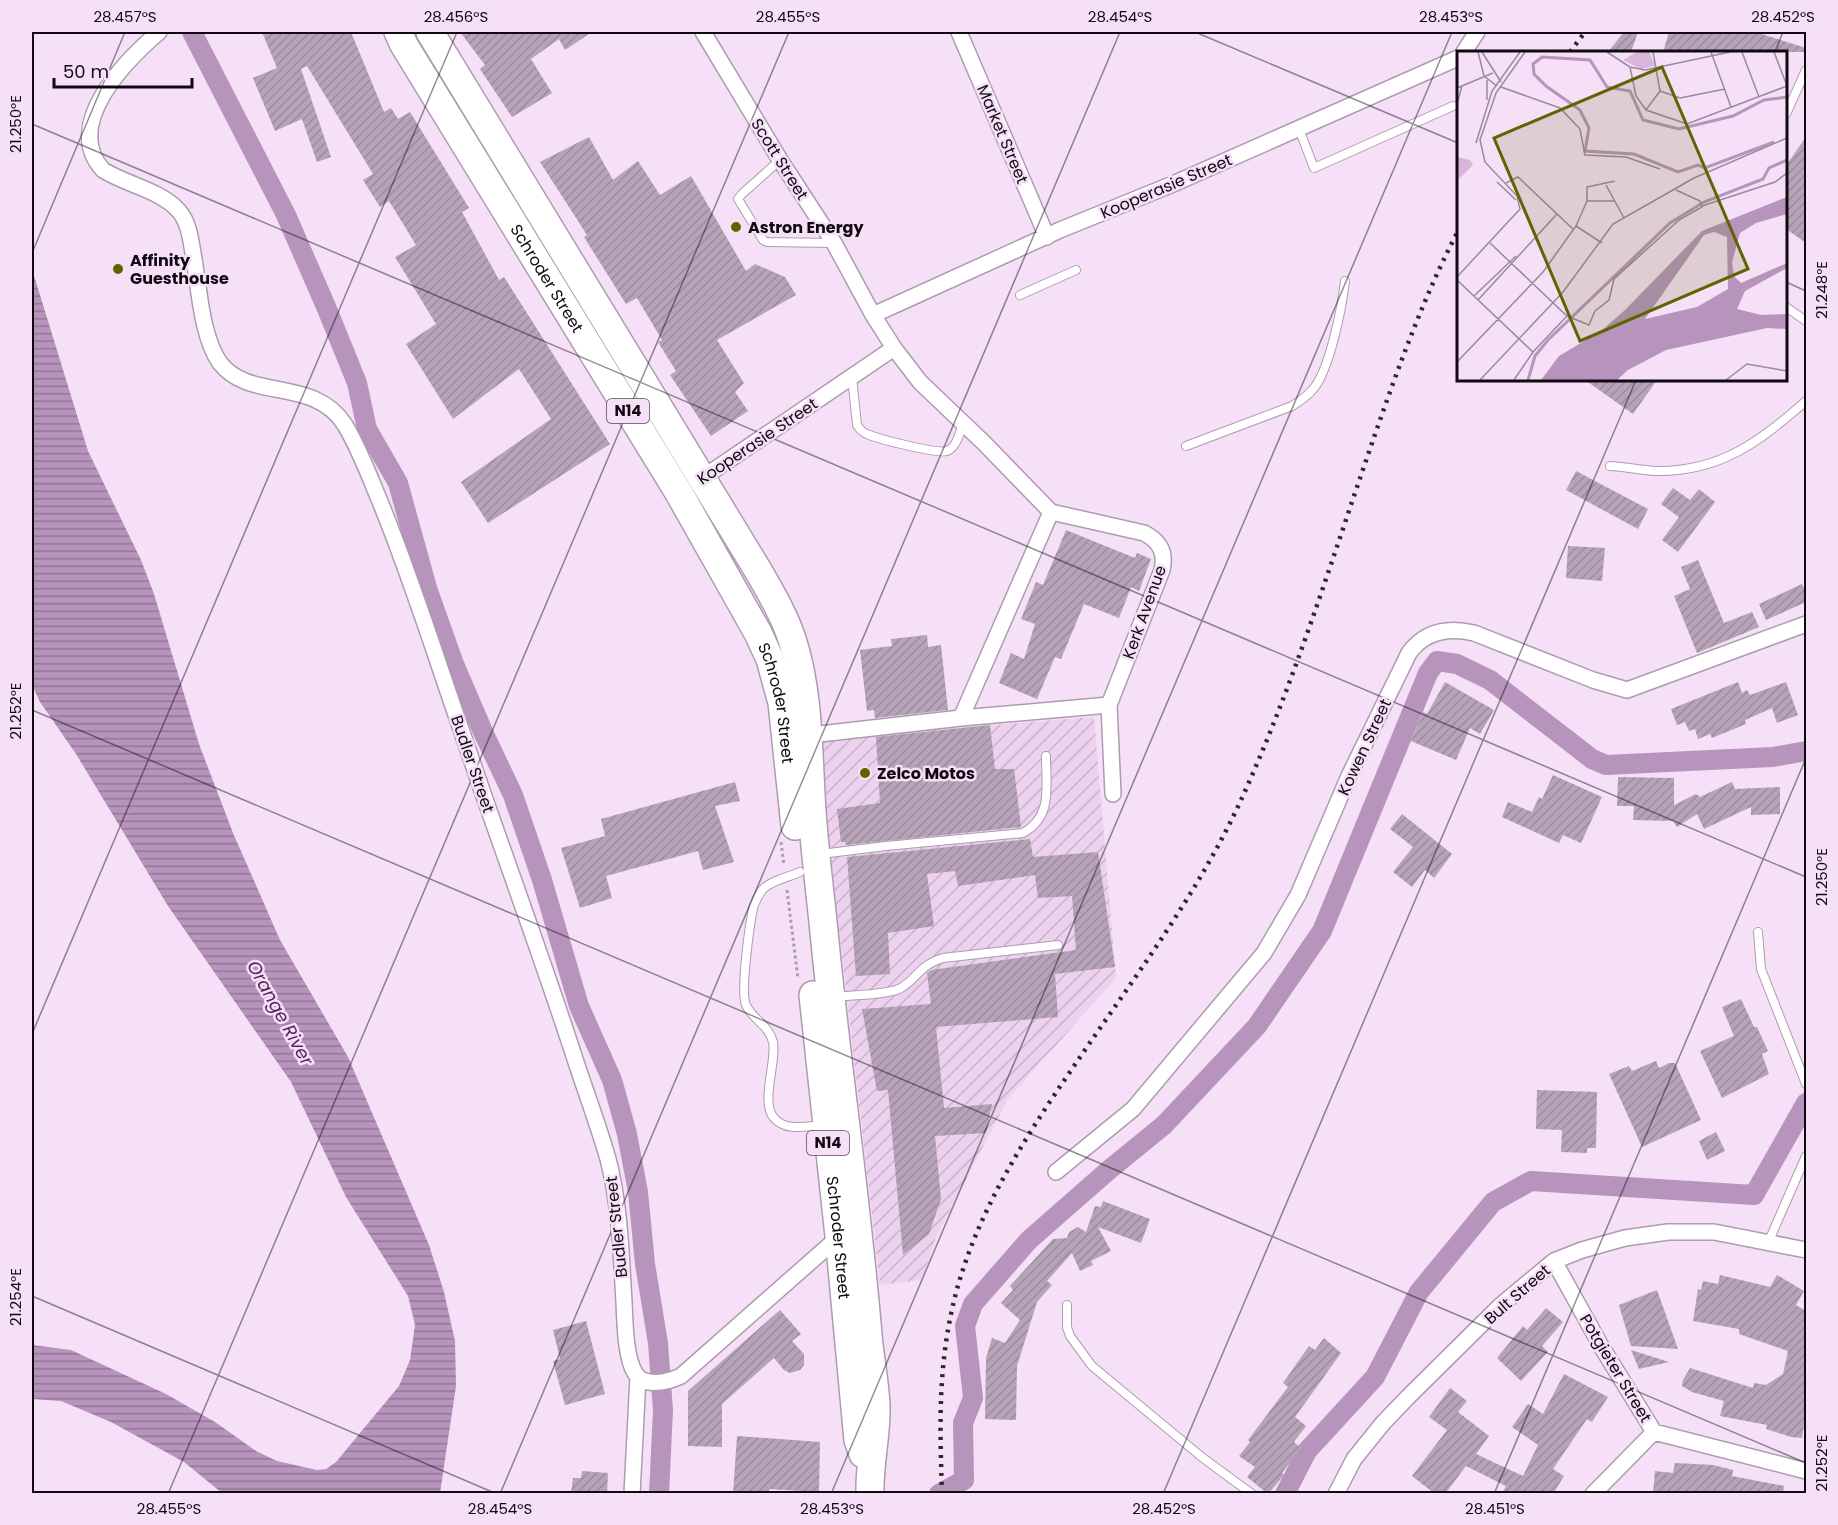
<svg xmlns="http://www.w3.org/2000/svg" width="1838" height="1525" viewBox="0 0 1838 1525" font-family="Poppins,sans-serif">
  <style>
    .industrial { fill: url(#industrial-furrows) }
    .water { fill: url(#water-rules) }
    .lines { fill: none; stroke-linecap: round; stroke-linejoin: round }
    .canal { stroke: #b794bc; stroke-width: 20 }
    .building { fill: url(#building-hatch) }
    .lane-casing { stroke: #ae9bb1; stroke-width: 10 }
    .street-casing { stroke: #ae9bb1; stroke-width: 18 }
    .highway-casing { stroke: #ae9bb1; stroke-width: 30 }
    .path { stroke: #ac9cae; stroke-width: 3; stroke-dasharray: 3 3; stroke-linecap: butt }
    .lane { stroke: #fff; stroke-width: 8 }
    .street { stroke: #fff; stroke-width: 15 }
    .highway { stroke: #fff; stroke-width: 27 }
    .rail { stroke: #2f2630; stroke-width: 4.5; stroke-dasharray: 3 6; stroke-linecap: butt }
    .ticks { fill: none; stroke: #100911; stroke-width: 1.5; stroke-opacity: 0.45 }
    .poi-dot { fill: #606400; stroke: #f5e0f7; stroke-width: 2 }
    .labels { text-anchor: middle; stroke-width: 5; stroke-linejoin: round; paint-order: stroke }
    .shield { fill: #f5e0f7; stroke: #554a56; stroke-width: 1.5 }
    .shield-label { font-size: 15px; font-weight: bold; fill: #100911 }
    .street-label { font-size: 16px; fill: #100911; stroke: #f5e0f7 }
    .poi-label { font-size: 16px; font-weight: bold; fill: #100911; stroke: #f5e0f7; text-anchor: start }
    .water-label { font-size: 18px; font-style: italic; fill: #53275a; stroke: #f5e0f7 }
    .inset-river { fill: none; stroke: #b794bc; stroke-width: 3 }
    .inset-road { fill: none; stroke: #998a9b; stroke-width: 1.5 }
    .view { fill: #606400; fill-opacity: 0.15; stroke: #606400; stroke-width: 3 }
    .inset-edge { fill: none; stroke: #100911; stroke-width: 3 }
    .neatline { fill: none; stroke: #100911; stroke-width: 2 }
    .ticks-label { font-size: 15px; text-anchor: middle; fill: #100911 }
  </style>
  <defs>
    <pattern id="industrial-furrows" width="10" height="10" patternUnits="userSpaceOnUse" patternTransform="scale(1.5)"><rect width="10" height="10" fill="#ecd2ee"/><path d="M-1 1l2-2M0 10L10 0M9 11l2-2" fill="none" stroke="#c9b3cb"/></pattern>
    <pattern id="water-rules" width="6" height="5" patternUnits="userSpaceOnUse" patternTransform="scale(1.5)"><rect width="6" height="5" fill="#b794bc"/><path d="M0 2.5h6" fill="none" stroke="#937797"/></pattern>
    <pattern id="building-hatch" width="6" height="6" patternUnits="userSpaceOnUse" patternTransform="scale(1.5)"><rect width="6" height="6" fill="#b6a3b8"/><path d="M-1 1l2-2M0 6l6-6M5 7l2-2" fill="none" stroke="#9b8b9d"/></pattern>
  </defs>
  <rect width="100%" height="100%" fill="#f5e0f7"/>
  <path class="industrial" d="M1094 717 1116 978 1008 1099 936 1237 922 1280 880 1285 817 739Z"/>
  <path class="water" d="M32 269 88 451 141 560 154 594 199 744 233 833 280 940 348 1057 429 1245 444 1292 455 1341 456 1386 440 1493H222L184 1462 111 1422 61 1401 32 1399V1345L71 1350 166 1394 215 1422 256 1451 277 1461 317 1470 326 1469 336 1462 399 1386 410 1360 415 1325 408 1296 346 1197 291 1082 168 906 76 754 40 702 32 685Z"/>
  <g class="lines">
    <path class="canal" d="M192 32 286 215 327 309 357 383 367 429 398 483 427 588 454 664 484 734 513 795 542 880 579 1006 612 1080 627 1134 638 1192 645 1264 658 1343 663 1410 659 1494
      M939 1494 964 1480 963 1423 973 1398 965 1326 973 1304 1029 1240 1110 1169 1164 1125 1257 1026 1322 931 1428 673 1437 661 1457 664 1490 680 1592 759 1606 765 1773 757 1806 751
      M1285 1494 1307 1451 1375 1377 1419 1292 1493 1202 1531 1181 1754 1195 1806 1103"/>
  </g>
  <path class="building" d="M262 32H351L384 112 391 108 398 119 410 112 469 208 462 212 499 280 504 277 610 444 488 523 461 482 551 419 519 369 453 419 406 344 436 324 395 257 416 245 389 201 380 207 363 180 373 174 307 66 301 69 331 157 317 162 302 119 275 131 253 78 277 68Z
    M460 32H592L565 50 559 39 531 59 552 93 512 117 480 69 485 65Z
    M1624 32H1638L1631 52H1608Z
    M1669 32H1755L1806 48V52H1663Z
    M589 137 613 180 638 161 660 195 691 176 746 271 755 264 785 277 796 295 717 340 744 383 735 392 748 411 711 436 670 375 676 371 658 342 662 340 637 298 626 304 584 237 587 235 540 162Z
    M1806 137V243L1785 228V167Z
    M1585 380H1657L1633 414Z
    M1576 471 1648 509 1638 529 1566 490Z
    M1673 488 1690 500 1699 489 1715 502 1678 552 1662 540 1679 517 1661 504Z
    M1066 530 1135 558 1137 553 1151 559 1139 591 1131 587 1119 618 1084 604 1061 659 1055 657 1037 699 999 683 1011 653 1024 659 1035 624 1021 619 1036 582 1043 585Z
    M1568 546 1605 548 1602 581 1566 578Z
    M1698 560 1724 623 1752 612 1759 627 1697 653 1674 596 1690 589 1681 567Z
    M1802 584 1806 593V602L1766 620 1759 604Z
    M927 635 928 647 941 645 948 710 875 718 874 710 867 711 860 650 892 646 891 639Z
    M1445 682 1494 710 1480 734 1470 728 1456 760 1411 741 1423 712 1427 714Z
    M1738 682 1742 693 1747 690 1750 695 1786 682 1798 715 1777 723 1772 708 1745 720 1746 724 1712 738 1710 734 1698 739 1695 729 1689 731 1685 722 1677 725 1671 709Z
    M990 725 995 769H1014L1021 827 846 845 845 842H841L837 809 880 803 876 737Z
    M1553 775 1602 797 1581 843 1563 835 1559 843 1502 817 1508 802 1532 812 1539 797 1542 799Z
    M1618 777 1674 778V805L1696 794 1700 797 1732 782 1735 789 1780 787V814L1751 815V807L1704 829 1697 814 1677 827 1673 821 1633 820 1634 806H1617Z
    M735 782 740 801 715 806 734 862 703 870 698 851 606 876 612 898 580 908 561 848 605 836 601 819Z
    M1402 814 1452 854 1434 878 1425 870 1412 887 1393 872 1413 847 1390 829Z
    M1030 839 1033 857 1098 852 1115 967 1055 974 1058 1017 936 1027 944 1108 992 1104 986 1133 935 1136 941 1199 929 1234 903 1255 888 1090 877 1091 862 1009 931 1004 927 973 931 970 1076 950 1072 896 1038 898 1035 875 958 886 955 871 927 874 934 926 888 933 890 974 856 976 847 857Z
    M1741 999 1754 1027H1757L1768 1051 1762 1054 1769 1074 1722 1098 1700 1051 1734 1036 1722 1007Z
    M1656 1061 1659 1068 1669 1063H1675L1701 1120 1642 1147 1609 1074 1629 1066 1632 1071Z
    M1537 1090 1597 1092 1596 1148H1587V1153L1561 1152 1562 1130 1536 1129Z
    M1716 1132 1725 1151 1707 1160 1699 1141Z
    M1103 1201 1150 1219 1141 1243 1098 1227 1111 1251 1091 1261 1093 1265 1080 1271 1072 1253 1047 1281 1052 1285 1037 1302 1017 1366 1016 1420 985 1419 986 1358 992 1338 1005 1343 1020 1320 1001 1303 1013 1290 1010 1286 1053 1239 1067 1238 1069 1232 1078 1227 1086 1232 1095 1206 1101 1207Z
    M1720 1275 1770 1287 1777 1275 1804 1291 1796 1305 1806 1311V1411L1802 1438 1791 1437 1766 1429 1767 1425 1720 1416 1724 1401 1692 1392 1682 1386 1683 1380 1690 1368 1753 1388 1754 1383 1766 1385 1783 1374 1788 1351 1739 1334V1329L1693 1321 1698 1289 1701 1290 1703 1281 1718 1284Z
    M1657 1290 1678 1349 1631 1346 1619 1305Z
    M1546 1308 1563 1322 1542 1346 1548 1352 1521 1381 1497 1358 1523 1326 1527 1330Z
    M780 1310 801 1334 792 1341 804 1354V1365L800 1370 790 1373 784 1370 774 1358 722 1404V1447L688 1446V1391Z
    M586 1321 605 1394 565 1405 553 1361 560 1359 553 1330Z
    M1324 1338 1341 1353 1295 1417 1306 1426 1294 1442 1301 1448 1282 1473 1284 1475 1268 1494 1247 1477 1255 1467 1239 1456 1250 1442 1248 1440 1288 1387 1283 1383 1309 1346 1315 1350Z
    M1631 1350 1669 1362 1639 1369Z
    M1564 1374 1608 1397 1592 1422 1587 1419 1553 1469 1564 1476 1553 1494H1502L1506 1486 1466 1466 1445 1494H1435L1412 1476 1447 1430 1429 1417 1450 1388 1467 1401 1458 1412 1489 1436 1476 1454 1523 1476 1538 1445 1512 1427 1528 1404 1543 1414Z
    M737 1436 820 1442 819 1492 769 1489V1494H733Z
    M1675 1463 1713 1465 1733 1470 1732 1476 1784 1486 1783 1494H1653L1655 1471 1673 1473Z
    M582 1471 608 1473 607 1494H571L573 1478H581Z"/>
  <g class="lines">
    <defs>
      <path id="lane" d="M1786 114 1806 70
        M1299 129 1314 168 1453 106
        M780 160 742 194 738 199 763 240 767 242 834 243
        M1020 295 1076 270
        M1786 307 1806 321
        M852 377 857 425C860 430 862 432 867 434 878 439 937 454 947 451 957 447 960 432 963 423
        M1186 446 1292 406C1300 401 1308 396 1314 388 1330 368 1342 307 1345 281
        M1610 466C1625 467 1641 470 1656 471 1721 472 1760 441 1806 401
        M821 854 886 846 1023 833C1053 817 1046 786 1046 756
        M800 872C789 877 772 880 763 889 759 894 756 900 754 905 750 920 740 993 746 1005 752 1019 769 1025 773 1042 777 1061 760 1103 774 1118 786 1132 806 1126 822 1125
        M1758 932 1761 969 1806 1084
        M835 997C850 995 889 995 901 988 919 977 918 966 943 958L1058 945
        M1768 1243 1806 1156
        M1067 1305V1327L1070 1336 1092 1366 1203 1458 1252 1494"/>
      <path id="street" d="M159 32C125 61 62 125 103 170 127 185 160 190 179 211 190 224 191 243 194 259 199 289 202 338 220 363 250 402 314 376 345 425 360 450 370 478 381 504 412 580 436 658 463 735 499 842 539 948 574 1056 585 1090 598 1124 608 1159 620 1205 621 1254 624 1302 625 1321 625 1357 635 1373 644 1388 668 1382 681 1376L842 1234
        M703 32 780 160 834 243 873 315 894 348 920 382 983 442 1051 512 961 718
        M959 32 1047 237
        M1464 52 1477 32
        M873 315 1060 230 1173 184 1458 58
        M698 481 894 348
        M1051 512 1144 533C1160 541 1166 553 1162 570L1109 705 1113 794
        M802 736 961 718 1109 705
        M1056 1172 1133 1109 1264 953 1298 895 1349 776 1409 653C1425 631 1448 627 1474 633L1593 680 1627 690 1806 624
        M1554 1261 1601 1346 1654 1432 1806 1471
        M632 1494 638 1377
        M1336 1494 1354 1459 1383 1423 1408 1397 1500 1306 1554 1261 1582 1250 1625 1238 1668 1232H1714L1806 1250
        M1593 1494 1654 1432"/>
      <g id="highway">
        <path id="s1" d="M398 32 404 45 679 493 758 633 770 659 782 703 795 826"/>
        <path d="M430 32 759 572C771 593 784 615 792 639 810 694 808 754 812 811 815 855 821 899 825 942 838 1073 857 1203 868 1335 870 1358 875 1382 876 1405 877 1435 869 1464 870 1494"/>
        <path id="s2" d="M813 995 839 1236 858 1440 863 1454"/>
      </g>
    </defs>
    <use href="#lane" class="lane-casing"/>
    <use href="#street" class="street-casing"/>
    <use href="#highway" class="highway-casing"/>
    <path class="path" d="M781 842 784 865
      M787 890 798 979"/>
    <use href="#lane" class="lane"/>
    <use href="#street" class="street"/>
    <use href="#highway" class="highway"/>
    <path class="rail" d="M1570 52 1585 32
      M942 1494C940 1430 938 1377 951 1314 970 1222 1022 1142 1074 1066 1135 976 1202 889 1246 789 1296 677 1332 559 1372 443 1397 371 1423 298 1458 231"/>
  </g>
  <path class="ticks" d="M1195 32 1458 143M1775 52 1783 32M32 124 1806 877M32 253 125 32M1786 282 1806 291M32 710 1806 1463M32 1034 457 32M32 1296 497 1494M168 1494 789 32M500 1494 1120 32M831 1494 1452 32M1163 1494 1636 380M1494 1494 1806 758"/>
  <g class="poi-dot">
    <circle cx="736" cy="227" r="6"/>
    <circle cx="118" cy="269" r="6"/>
    <circle cx="865" cy="773" r="6"/>
  </g>
  <g class="labels">
    <g class="shield">
      <rect x="607" y="399" width="42" height="24" rx="4.5"/>
      <rect x="807" y="1131" width="42" height="24" rx="4.5"/>
    </g>
    <g class="shield-label">
      <text x="628" y="416">N14</text>
      <text x="828" y="1148">N14</text>
    </g>
    <g class="street-label">
      <text transform="translate(1003 134) rotate(67)" y="6">Market Street</text>
      <text transform="translate(780 159) rotate(58)" y="6">Scott Street</text>
      <text transform="translate(1166 186) rotate(-23)" y="6">Kooperasie Street</text>
      <text dy="6" stroke="none"><textPath href="#s1" startOffset="288">Schroder Street</textPath></text>
      <text transform="translate(757 441) rotate(-34)" y="6">Kooperasie Street</text>
      <text transform="translate(1144 612) rotate(-70)" y="6">Kerk Avenue</text>
      <text dy="6" stroke="none"><textPath href="#s1" startOffset="774">Schroder Street</textPath></text>
      <text transform="translate(1364 747) rotate(-65)" y="6">Kowen Street</text>
      <text transform="translate(473 764) rotate(71)" y="6">Budler Street</text>
      <text transform="translate(616 1227) rotate(-96)" y="6">Budler Street</text>
      <text dy="6" stroke="none"><textPath href="#s2" startOffset="244">Schroder Street</textPath></text>
      <text transform="translate(1517 1294) rotate(-41)" y="6">Bult Street</text>
      <text transform="translate(1616 1368) rotate(59)" y="6">Potgieter Street</text>
    </g>
    <g class="poi-label">
      <text x="748" y="233">Astron Energy</text>
      <text x="130" y="266">Affinity<tspan x="130" dy="18">Guesthouse</tspan></text>
      <text x="877" y="779">Zelco Motos</text>
    </g>
    <g class="water-label">
      <text transform="translate(280 1013) rotate(61)" y="6">Orange River</text>
    </g>
  </g>
  <g transform="translate(1457 51)">
    <rect width="330" height="330" fill="#f5e0f7"/>
    <path d="M0 106 13 109 16 114 0 130Z" fill="#d9b5dd"/>
    <path d="M180 1H192L198 15 184 18 166 9Z" fill="#d9b5dd"/>
    <path d="M330 146V163L299 172 283 182 275 211 277 225 284 232 330 212V217L288 240 280 258 304 264 330 263V278L310 277 209 299 171 319 160 329H84L102 305 144 280 168 259 245 180ZM257 181 270 186 271 238 240 256 188 268 247 184Z" fill="#b794bc" fill-rule="evenodd"/>
    <path class="inset-river" d="M317 91 248 117 241 114 221 121 177 103 128 100 132 77 123 59 89 35 77 23 76 13 85 6 133 9 150 36 173 40 186 69 222 78 276 65 307 49 330 46M71 329 78 305 91 289 213 172 247 151 306 128 312 117 330 109"/>
    <path class="inset-road" d="M21 1 27 25 40 35M25 1 44 31M150 1 173 16 179 45 189 59 230 73 330 35 317 1M254 1 274 56M285 1 302 46M173 16 188 19 273 1M30 29V49M44 36 103 57 123 78 128 104 169 106 203 118M0 37 36 22M203 40 223 47 268 38M0 53 5 35M189 59 203 40 196 1M19 92 35 40 63 1M40 131 59 149M49 132 61 126 117 179M149 134 167 167M130 150V136L158 130M245 155 318 131 330 122M119 175 145 192M33 192 110 265 132 274 138 260 152 249 157 228 222 169 245 156 243 150 219 139M0 226 63 158 60 145 28 111 23 89 39 42 68 1M0 229 76 301M17 245 59 205M21 249 100 163M0 311 86 221 119 175 130 150H157M23 329 106 241 156 173 237 127 330 87M57 329 76 301 110 265M269 329 290 313 330 320"/>
    <path class="view" d="M205 16 291 218 123 290 37 87Z"/>
    <rect width="330" height="330" class="inset-edge"/>
  </g>
  <rect width="1838" height="1525" fill="none" stroke="#f5e0f7" stroke-width="66"/>
  <path d="M54 78v9h138v-9" fill="none" stroke="#100911" stroke-width="3"/>
  <text x="63" y="78" font-size="18" fill="#100911" stroke="#f5e0f7" stroke-width="4.5" paint-order="stroke">50 m</text>
  <rect x="33" y="33" width="1772" height="1459" class="neatline"/>
  <g class="ticks-label">
    <text x="125" y="22">28.457°S</text>
    <text x="456" y="22">28.456°S</text>
    <text x="788" y="22">28.455°S</text>
    <text x="1120" y="22">28.454°S</text>
    <text x="1451" y="22">28.453°S</text>
    <text x="1783" y="22">28.452°S</text>
    <text transform="translate(16 124) rotate(-90)" y="5">21.250°E</text>
    <text transform="translate(1822 290) rotate(-90)" y="5">21.248°E</text>
    <text transform="translate(16 711) rotate(-90)" y="5">21.252°E</text>
    <text transform="translate(1822 877) rotate(-90)" y="5">21.250°E</text>
    <text transform="translate(16 1297) rotate(-90)" y="5">21.254°E</text>
    <text transform="translate(1822 1463) rotate(-90)" y="5">21.252°E</text>
    <text x="169" y="1514">28.455°S</text>
    <text x="500" y="1514">28.454°S</text>
    <text x="832" y="1514">28.453°S</text>
    <text x="1164" y="1514">28.452°S</text>
    <text x="1495" y="1514">28.451°S</text>
  </g>
</svg>
